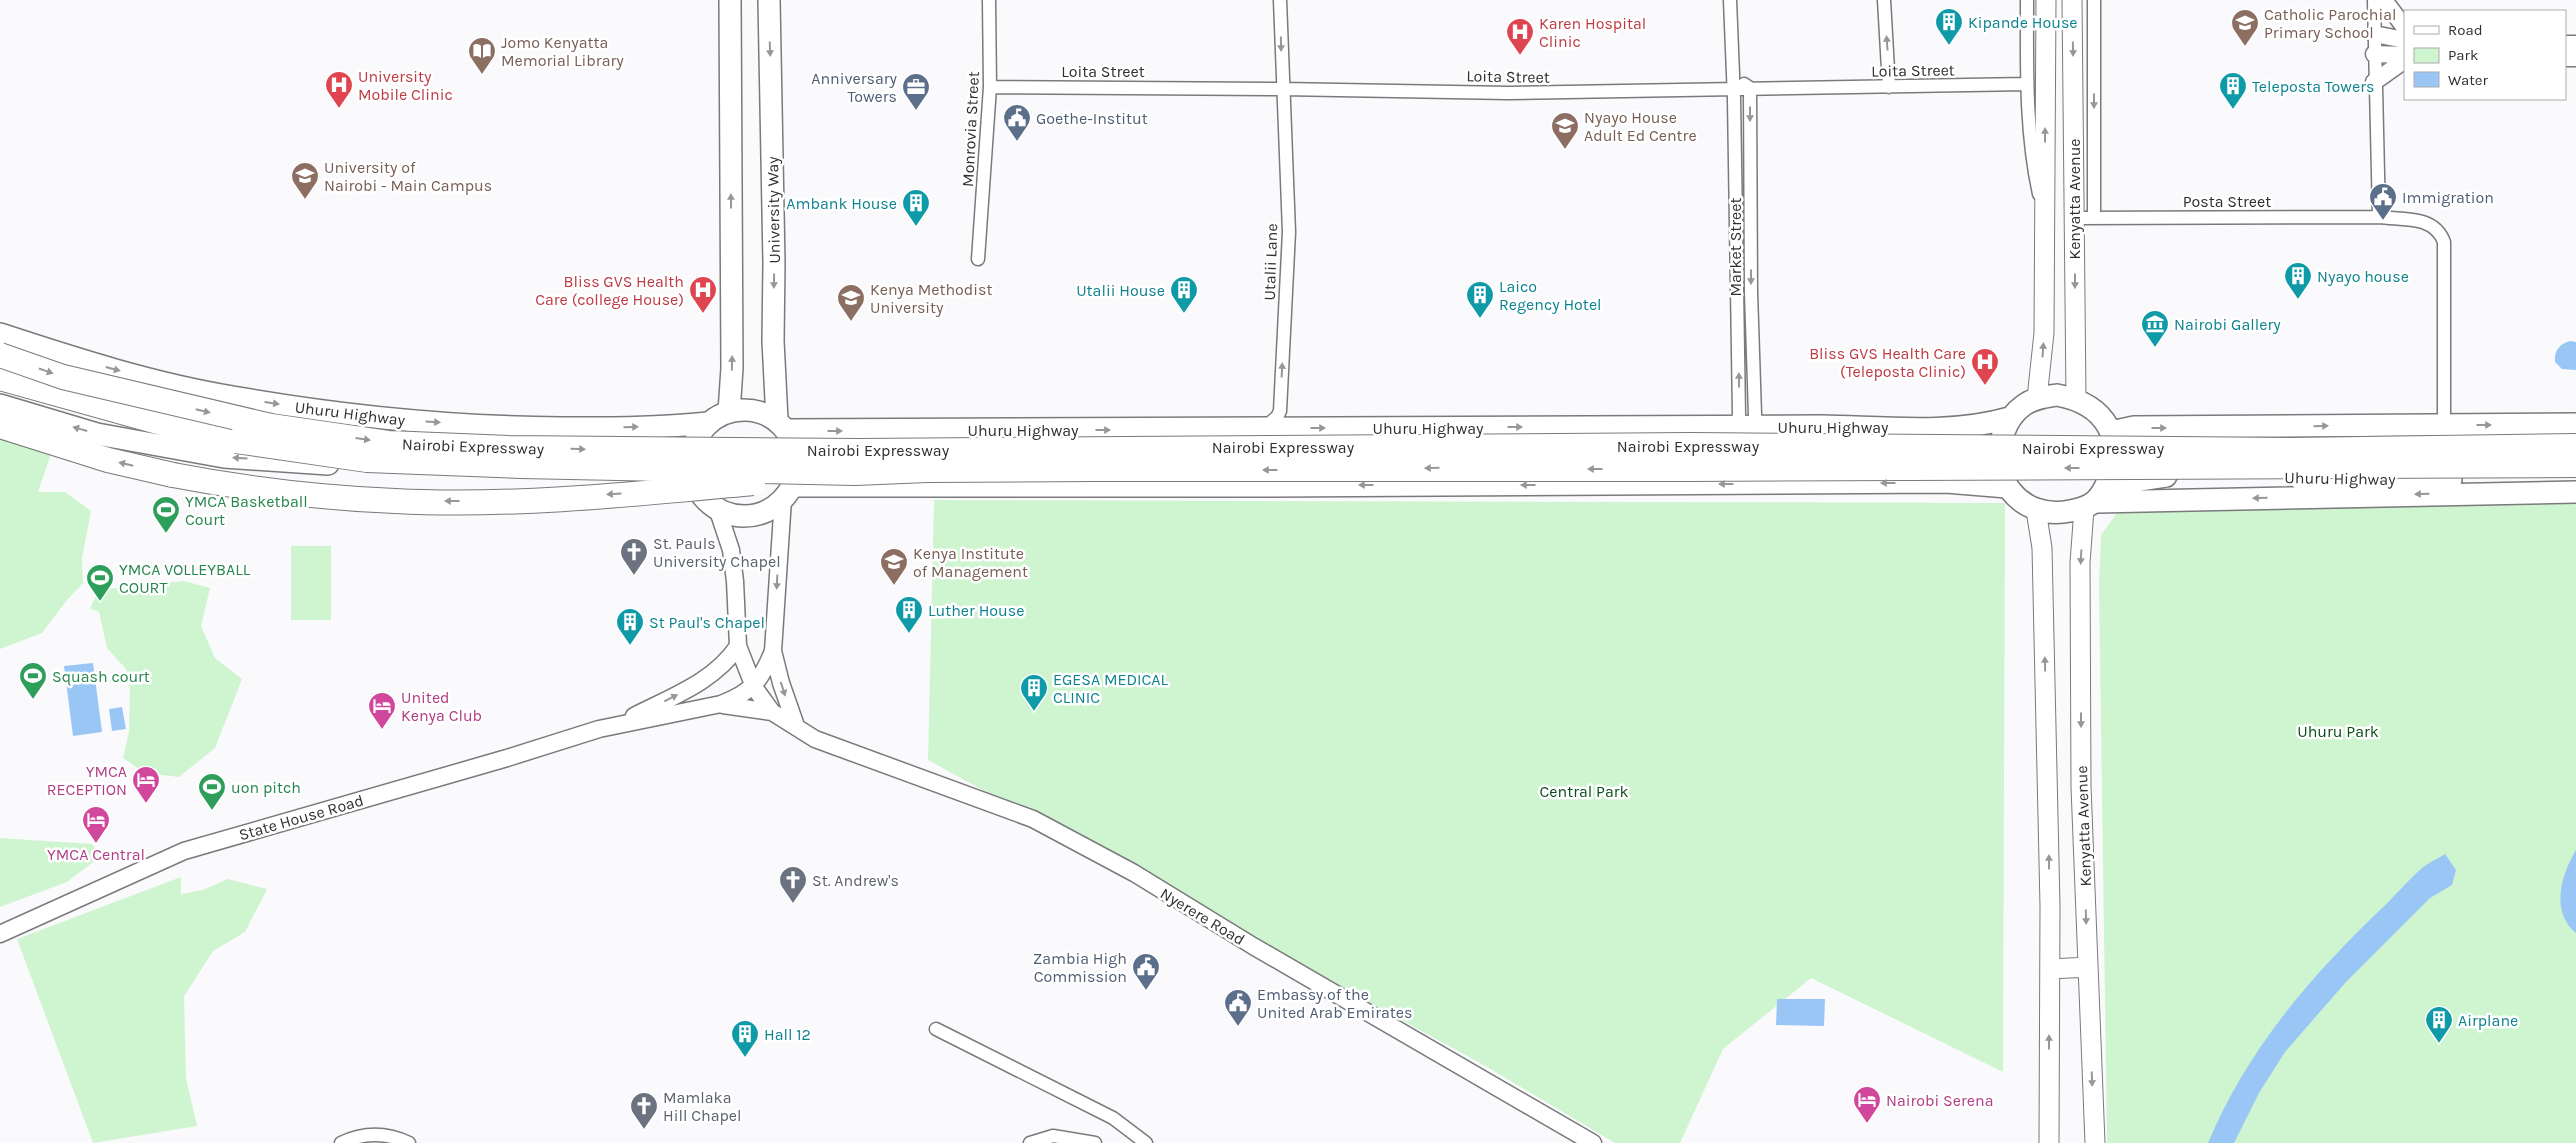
<svg xmlns="http://www.w3.org/2000/svg" width="2576" height="1143" viewBox="0 0 2576 1143" font-family="Karla,sans-serif">
  <style>
    .green { fill: #cff5d0 }
    .water { fill: #9ac6f6 }
    .lines { fill: none; stroke-linecap: round; stroke-linejoin: round }
    .minor-casing { stroke: #7a7a7c; stroke-width: 15 }
    .tertiary-casing { stroke: #7a7a7c; stroke-width: 19 }
    .secondary-casing { stroke: #7a7a7c; stroke-width: 21 }
    .trunk-casing { stroke: #7a7a7c; stroke-width: 24 }
    .motorway-casing { stroke: #7a7a7c; stroke-width: 26 }
    .minor { stroke: #fff; stroke-width: 12 }
    .tertiary { stroke: #fff; stroke-width: 16 }
    .secondary { stroke: #fff; stroke-width: 19 }
    .trunk { stroke: #fff; stroke-width: 21 }
    .motorway { stroke: #fff; stroke-width: 24 }
    .motorway-bridge-casing { stroke: #7a7a7c; stroke-width: 26; stroke-linecap: butt }
    .motorway-bridge { stroke: #fff; stroke-width: 24 }
    .oneway { fill: #979798 }
    .labels { text-anchor: middle; stroke-width: 5; stroke-linejoin: round; paint-order: stroke }
    .education-label { font-size: 16px; fill: #785e54; stroke: #fff; text-anchor: start }
    .culture-label { font-size: 16px; fill: #0d838f; stroke: #fff; text-anchor: start }
    .health-label { font-size: 16px; fill: #be3a42; stroke: #fff; text-anchor: start }
    .street-label { font-size: 16px; fill: #2f2f30; stroke: #fff }
    .service-label { font-size: 16px; fill: #4e5e75; stroke: #fff; text-anchor: start }
    .leisure-label { font-size: 16px; fill: #27864d; stroke: #fff; text-anchor: start }
    .worship-label { font-size: 16px; fill: #5b616d; stroke: #fff; text-anchor: start }
    .hotel-label { font-size: 16px; fill: #b23c85; stroke: #fff; text-anchor: start }
    .park-label { font-size: 16px; fill: #0a4e18; stroke: #fff }
  </style>
  <rect width="100%" height="100%" fill="#fafafd"/>
  <path class="green" d="M0 437 51 454 38 492H65L91 511 82 558 83 583 67 600 42 633 0 649Z
    M2576 488V1143H2107L2099 586 2101 535 2124 503Z
    M934 500 2005 503 2003 1072 1811 978 1723 1049 1680 1143H1615L1487 1067 928 760Z
    M291 546H331V620H291Z
    M184 581 210 588 201 626 215 658 242 679 215 748 179 777 145 773 123 758 129 732 130 687 126 669 107 648 99 612 90 608 99 590 104 593 106 589Z
    M0 838 92 844 101 856 67 882 0 907Z
    M181 877V894L203 890 228 879 267 889 245 932 213 951 184 996 186 1078 197 1126 93 1143 17 939Z"/>
  <path class="water" d="M2570 341 2576 342V370L2562 369 2555 362C2554 351 2559 344 2570 341Z
    M93 663 102 732 73 736 64 666Z
    M122 707 126 729 112 731 109 709Z
    M2576 850V933C2550 912 2561 875 2576 850Z
    M2445 854 2456 870 2452 885 2430 898 2346 982 2285 1052 2259 1093 2234 1143H2208C2246 1052 2308 979 2379 911 2394 897 2407 881 2422 868 2429 862 2438 859 2445 854Z
    M1777 999H1825L1824 1026 1776 1025Z"/>
  <g class="lines">
    <defs>
      <path id="minor" d="M1730 0 1734 99 1739 415 1735 428
        M1884 0 1889 87
        M2027 0C2027 65 2025 130 2039 194
        M2094 0V217
        M2374 0 2379 217
        M1744 84 1750 88 1751 292 1755 415 1758 427
        M990 87 1282 89 1508 93 2026 84
        M2075 218 2379 217C2403 220 2434 215 2444 242V425
        M978 259 990 87 989 0
        M1264 428 1277 417 1280 411 1289 232 1280 0
        M936 1029 1113 1118 1146 1143
        M341 1143C364 1132 386 1132 409 1143
        M1030 1143 1053 1136 1095 1143"/>
      <path id="tertiary" d="M2384 0 2405 28
        M2374 34 2405 40
        M2565 44H2576
        M2374 54 2405 55
        M2565 58H2576
        M2374 82 2405 60
        M717 508 731 550 735 581 738 646 754 687 772 712 815 739 1033 819 1134 873 1253 946 1593 1143
        M773 651 781 683 796 726
        M723 705 772 712
        M634 716C671 697 714 682 738 646
        M0 934 184 851 507 758 599 729 721 704C752 692 761 681 773 651L783 499"/>
      <path id="secondary" d="M2072 0 2076 399
        M2037 398 2044 333 2046 0
        M2084 509 2080 563 2081 787 2095 1143
        M2036 510 2042 548 2050 906 2049 1143
        M2050 969 2088 967"/>
      <path id="trunk" d="M769 0 774 263 773 341 777 420
        M0 334C76 359 154 384 233 397 341 416 451 427 561 428 610 428 660 428 708 423
        M2057 395C2106 404 2128 440 2105 487 2097 503 2088 508 2070 511 2021 521 1986 477 2004 432 2008 421 2014 412 2024 405 2034 398 2045 397 2057 395Z
        M0 405 97 434 224 457 328 464
        M691 463a53 53 0 1 1 106 0a53 53 0 1 1-106 0Z
        M729 412 732 368 730 0
        M786 430 1822 426C1883 427 1950 435 2009 418
        M2111 432 2134 427 2576 424
        M2299 478 2451 480
        M2106 485 2166 476
        M792 486H1252L1946 482 2007 487
        M2097 502 2576 492"/>
      <path id="motorway" d="M0 378 197 433 236 441
        M0 426 108 460 173 475"/>
    </defs>
    <use href="#minor" class="minor-casing"/>
    <use href="#tertiary" class="tertiary-casing"/>
    <use href="#secondary" class="secondary-casing"/>
    <use href="#trunk" class="trunk-casing"/>
    <use href="#motorway" class="motorway-casing"/>
    <use href="#minor" class="minor"/>
    <use href="#tertiary" class="tertiary"/>
    <use href="#secondary" class="secondary"/>
    <use href="#trunk" class="trunk"/>
    <use href="#motorway" class="motorway"/>
    <defs>
      <path id="motorway-bridge" d="M0 355 63 377 271 426 388 443 509 448 859 451 1692 445 2291 450 2576 446
        M236 441 367 460 521 466 855 473 927 470 1094 469H1685L2576 465
        M173 475C246 489 321 498 395 501 513 507 636 494 753 483"/>
    </defs>
    <use href="#motorway-bridge" class="motorway-bridge-casing"/>
    <use href="#motorway-bridge" class="motorway-bridge"/>
  </g>
  <defs><path id="oneway-solid" d="M-6-.8H1V-3.2L6.5 0L1 3.2V.8H-6Z" transform="scale(1.25)"/></defs>
  <g class="oneway">
    <use href="#oneway-solid" transform="translate(1887 43) rotate(-94)"/>
    <use href="#oneway-solid" transform="translate(1281 44) rotate(89)"/>
    <use href="#oneway-solid" transform="translate(770 49) rotate(88)"/>
    <use href="#oneway-solid" transform="translate(2073 49) rotate(89)"/>
    <use href="#oneway-solid" transform="translate(2094 101) rotate(90)"/>
    <use href="#oneway-solid" transform="translate(1750 114) rotate(90)"/>
    <use href="#oneway-solid" transform="translate(2045 135) rotate(-90)"/>
    <use href="#oneway-solid" transform="translate(731 201) rotate(-91)"/>
    <use href="#oneway-solid" transform="translate(1751 277) rotate(90)"/>
    <use href="#oneway-solid" transform="translate(774 281) rotate(91)"/>
    <use href="#oneway-solid" transform="translate(2075 281) rotate(90)"/>
    <use href="#oneway-solid" transform="translate(2043 350) rotate(-86)"/>
    <use href="#oneway-solid" transform="translate(732 363) rotate(-89)"/>
    <use href="#oneway-solid" transform="translate(113 369) rotate(15)"/>
    <use href="#oneway-solid" transform="translate(1282 370) rotate(-87)"/>
    <use href="#oneway-solid" transform="translate(46 371) rotate(19)"/>
    <use href="#oneway-solid" transform="translate(1739 380) rotate(-91)"/>
    <use href="#oneway-solid" transform="translate(272 403) rotate(8)"/>
    <use href="#oneway-solid" transform="translate(203 411) rotate(13)"/>
    <use href="#oneway-solid" transform="translate(433 422) rotate(3)"/>
    <use href="#oneway-solid" transform="translate(2484 425)"/>
    <use href="#oneway-solid" transform="translate(2321 426) rotate(-1)"/>
    <use href="#oneway-solid" transform="translate(631 427) rotate(-1)"/>
    <use href="#oneway-solid" transform="translate(1515 427)"/>
    <use href="#oneway-solid" transform="translate(1318 428)"/>
    <use href="#oneway-solid" transform="translate(2159 428)"/>
    <use href="#oneway-solid" transform="translate(80 429) rotate(-164)"/>
    <use href="#oneway-solid" transform="translate(1103 430)"/>
    <use href="#oneway-solid" transform="translate(835 431)"/>
    <use href="#oneway-solid" transform="translate(363 439) rotate(8)"/>
    <use href="#oneway-solid" transform="translate(578 449) rotate(1)"/>
    <use href="#oneway-solid" transform="translate(240 458) rotate(-176)"/>
    <use href="#oneway-solid" transform="translate(126 464) rotate(-167)"/>
    <use href="#oneway-solid" transform="translate(1432 468) rotate(179)"/>
    <use href="#oneway-solid" transform="translate(2072 468) rotate(180)"/>
    <use href="#oneway-solid" transform="translate(1595 469) rotate(-180)"/>
    <use href="#oneway-solid" transform="translate(1270 470) rotate(-180)"/>
    <use href="#oneway-solid" transform="translate(1888 483) rotate(180)"/>
    <use href="#oneway-solid" transform="translate(1726 484) rotate(180)"/>
    <use href="#oneway-solid" transform="translate(1366 485) rotate(180)"/>
    <use href="#oneway-solid" transform="translate(1528 485) rotate(180)"/>
    <use href="#oneway-solid" transform="translate(614 494) rotate(176)"/>
    <use href="#oneway-solid" transform="translate(2422 494) rotate(179)"/>
    <use href="#oneway-solid" transform="translate(2260 498) rotate(179)"/>
    <use href="#oneway-solid" transform="translate(452 501) rotate(180)"/>
    <use href="#oneway-solid" transform="translate(2081 557) rotate(93)"/>
    <use href="#oneway-solid" transform="translate(777 582) rotate(93)"/>
    <use href="#oneway-solid" transform="translate(2045 664) rotate(-91)"/>
    <use href="#oneway-solid" transform="translate(783 689) rotate(72)"/>
    <use href="#oneway-solid" transform="translate(671 698) rotate(-27)"/>
    <use href="#oneway-solid" transform="translate(2081 720) rotate(90)"/>
    <use href="#oneway-solid" transform="translate(2049 862) rotate(-91)"/>
    <use href="#oneway-solid" transform="translate(2086 917) rotate(88)"/>
    <use href="#oneway-solid" transform="translate(2049 1042) rotate(-90)"/>
    <use href="#oneway-solid" transform="translate(2092 1079) rotate(88)"/>
  </g>
  <defs>
    <symbol id="building-pin" viewBox="-11 -11 22 30"><path d="M0 17L-7.5 6A9.5 9.5 0 1 1 7.5 6Z" fill="#0f9aa8" stroke="#fff"/><path d="M-4-6H4V6H1V3H-1V6H-4ZM-2.5-4.3h1.7v1.8h-1.7ZM.8-4.3h1.7v1.8H.8ZM-2.5-1h1.7V.8h-1.7ZM.8-1h1.7V.8H.8Z" fill="#fff"/></symbol>
    <symbol id="school-pin" viewBox="-11 -11 22 30"><path d="M0 17L-7.5 6A9.5 9.5 0 1 1 7.5 6Z" fill="#8d6e63" stroke="#fff"/><path d="M0-5L7-2L0 1L-7-2ZM-4 1L0 2.5L4 1V4Q0 6-4 4Z" fill="#fff"/></symbol>
    <symbol id="hospital-pin" viewBox="-11 -11 22 30"><path d="M0 17L-7.5 6A9.5 9.5 0 1 1 7.5 6Z" fill="#e0444e" stroke="#fff"/><path d="M-5-5h3v3.5h4V-5h3V5h-3V1.5h-4V5h-3Z" fill="#fff"/></symbol>
    <symbol id="library-pin" viewBox="-11 -11 22 30"><path d="M0 17L-7.5 6A9.5 9.5 0 1 1 7.5 6Z" fill="#8d6e63" stroke="#fff"/><path d="M-6-4Q-3-5.5-.7-3.5V5Q-3 3-6 4ZM6-4Q3-5.5 .7-3.5V5Q3 3 6 4Z" fill="#fff"/></symbol>
    <symbol id="office-pin" viewBox="-11 -11 22 30"><path d="M0 17L-7.5 6A9.5 9.5 0 1 1 7.5 6Z" fill="#5c6f8a" stroke="#fff"/><path d="M-6-3h4V-5.5h4V-3h4V5H-6ZM-1-4.5V-3h2v-1.5ZM-6 0V1H6V0Z" fill="#fff"/></symbol>
    <symbol id="civic-pin" viewBox="-11 -11 22 30"><path d="M0 17L-7.5 6A9.5 9.5 0 1 1 7.5 6Z" fill="#5c6f8a" stroke="#fff"/><path d="M-.6-6.5H3V-4.5H.6V-3L4-1V1h2V6H-6V1h2V-1L-.6-3ZM-1.2 2.5V6h2.4V2.5Z" fill="#fff"/></symbol>
    <symbol id="university-pin" viewBox="-11 -11 22 30"><path d="M0 17L-7.5 6A9.5 9.5 0 1 1 7.5 6Z" fill="#8d6e63" stroke="#fff"/><path d="M0-5L7-2L0 1L-7-2ZM-4 1L0 2.5L4 1V4Q0 6-4 4Z" fill="#fff"/></symbol>
    <symbol id="museum-pin" viewBox="-11 -11 22 30"><path d="M0 17L-7.5 6A9.5 9.5 0 1 1 7.5 6Z" fill="#0f9aa8" stroke="#fff"/><path d="M0-6L6-3V-2H-6V-3ZM-5-1h2V3h-2ZM-1-1h2V3h-2ZM3-1h2V3H3ZM-6 4H6V6H-6Z" fill="#fff"/></symbol>
    <symbol id="stadium-pin" viewBox="-11 -11 22 30"><path d="M0 17L-7.5 6A9.5 9.5 0 1 1 7.5 6Z" fill="#2e9e5b" stroke="#fff"/><path d="M0-5a6.5 5 0 1 0 0 10a6.5 5 0 1 0 0-10ZM-3.5-1.8h7v3.6h-7Z" fill="#fff"/></symbol>
    <symbol id="church-pin" viewBox="-11 -11 22 30"><path d="M0 17L-7.5 6A9.5 9.5 0 1 1 7.5 6Z" fill="#6b7280" stroke="#fff"/><path d="M-1.2-6h2.4v3.5h3.3v2.4h-3.3V6h-2.4V-.1h-3.3v-2.4h3.3Z" fill="#fff"/></symbol>
    <symbol id="hotel-pin" viewBox="-11 -11 22 30"><path d="M0 17L-7.5 6A9.5 9.5 0 1 1 7.5 6Z" fill="#d1479c" stroke="#fff"/><path d="M-6-4.5h1.5V1H6V5H4.5V3h-9V5H-6ZM-4 0a1.8 1.8 0 1 1 3.6 0ZM.5 0V-2.5h3Q6-2.5 6 0Z" fill="#fff"/></symbol>
  </defs>
  <g fill-rule="evenodd">
    <use href="#building-pin" x="1933" y="6" width="32" height="43"/>
    <use href="#school-pin" x="2229" y="7" width="32" height="43"/>
    <use href="#hospital-pin" x="1504" y="16" width="32" height="43"/>
    <use href="#library-pin" x="466" y="35" width="32" height="43"/>
    <use href="#hospital-pin" x="323" y="69" width="32" height="43"/>
    <use href="#building-pin" x="2217" y="70" width="32" height="43"/>
    <use href="#office-pin" x="900" y="71" width="32" height="43"/>
    <use href="#civic-pin" x="1001" y="102" width="32" height="43"/>
    <use href="#school-pin" x="1549" y="110" width="32" height="43"/>
    <use href="#university-pin" x="289" y="160" width="32" height="43"/>
    <use href="#civic-pin" x="2367" y="181" width="32" height="43"/>
    <use href="#building-pin" x="900" y="187" width="32" height="43"/>
    <use href="#building-pin" x="2282" y="260" width="32" height="43"/>
    <use href="#hospital-pin" x="687" y="274" width="32" height="43"/>
    <use href="#building-pin" x="1168" y="274" width="32" height="43"/>
    <use href="#building-pin" x="1464" y="279" width="32" height="43"/>
    <use href="#university-pin" x="835" y="282" width="32" height="43"/>
    <use href="#museum-pin" x="2139" y="308" width="32" height="43"/>
    <use href="#hospital-pin" x="1969" y="346" width="32" height="43"/>
    <use href="#stadium-pin" x="150" y="494" width="32" height="43"/>
    <use href="#church-pin" x="618" y="536" width="32" height="43"/>
    <use href="#university-pin" x="878" y="546" width="32" height="43"/>
    <use href="#stadium-pin" x="84" y="562" width="32" height="43"/>
    <use href="#building-pin" x="893" y="594" width="32" height="43"/>
    <use href="#building-pin" x="614" y="606" width="32" height="43"/>
    <use href="#stadium-pin" x="17" y="660" width="32" height="43"/>
    <use href="#building-pin" x="1018" y="672" width="32" height="43"/>
    <use href="#hotel-pin" x="366" y="690" width="32" height="43"/>
    <use href="#hotel-pin" x="130" y="764" width="32" height="43"/>
    <use href="#stadium-pin" x="196" y="771" width="32" height="43"/>
    <use href="#hotel-pin" x="80" y="804" width="32" height="43"/>
    <use href="#church-pin" x="777" y="864" width="32" height="43"/>
    <use href="#civic-pin" x="1130" y="951" width="32" height="43"/>
    <use href="#civic-pin" x="1222" y="987" width="32" height="43"/>
    <use href="#building-pin" x="2423" y="1004" width="32" height="43"/>
    <use href="#building-pin" x="729" y="1018" width="32" height="43"/>
    <use href="#hotel-pin" x="1851" y="1084" width="32" height="43"/>
    <use href="#church-pin" x="628" y="1090" width="32" height="43"/>
  </g>
  <g class="labels">
    <g class="education-label">
      <text x="2264" y="20">Catholic Parochial<tspan x="2264" dy="18">Primary School</tspan></text>
      <text x="501" y="48">Jomo Kenyatta<tspan x="501" dy="18">Memorial Library</tspan></text>
      <text x="1584" y="123">Nyayo House<tspan x="1584" dy="18">Adult Ed Centre</tspan></text>
      <text x="324" y="173">University of<tspan x="324" dy="18">Nairobi - Main Campus</tspan></text>
      <text x="870" y="295">Kenya Methodist<tspan x="870" dy="18">University</tspan></text>
      <text x="913" y="559">Kenya Institute<tspan x="913" dy="18">of Management</tspan></text>
    </g>
    <g class="culture-label">
      <text x="1968" y="28">Kipande House</text>
      <text x="2252" y="92">Teleposta Towers</text>
      <text x="897" y="209" text-anchor="end">Ambank House</text>
      <text x="2317" y="282">Nyayo house</text>
      <text x="1499" y="292">Laico<tspan x="1499" dy="18">Regency Hotel</tspan></text>
      <text x="1165" y="296" text-anchor="end">Utalii House</text>
      <text x="2174" y="330">Nairobi Gallery</text>
      <text x="928" y="616">Luther House</text>
      <text x="649" y="628">St Paul's Chapel</text>
      <text x="1053" y="685">EGESA MEDICAL<tspan x="1053" dy="18">CLINIC</tspan></text>
      <text x="2458" y="1026">Airplane</text>
      <text x="764" y="1040">Hall 12</text>
    </g>
    <g class="health-label">
      <text x="1539" y="29">Karen Hospital<tspan x="1539" dy="18">Clinic</tspan></text>
      <text x="358" y="82">University<tspan x="358" dy="18">Mobile Clinic</tspan></text>
      <text x="684" y="287" text-anchor="end">Bliss GVS Health<tspan x="684" dy="18">Care (college House)</tspan></text>
      <text x="1966" y="359" text-anchor="end">Bliss GVS Health Care<tspan x="1966" dy="18">(Teleposta Clinic)</tspan></text>
    </g>
    <g class="street-label">
      <text transform="translate(1913 70) rotate(-1)" y="6">Loita Street</text>
      <text x="1103" y="77">Loita Street</text>
      <text transform="translate(1508 76) rotate(1)" y="6">Loita Street</text>
      <text transform="translate(970 129) rotate(-87)" y="6">Monrovia Street</text>
      <text transform="translate(2074 199) rotate(-90)" y="6">Kenyatta Avenue</text>
      <text x="2227" y="207">Posta Street</text>
      <text transform="translate(773 210) rotate(-91)" y="6">University Way</text>
      <text transform="translate(1735 247) rotate(-90)" y="6">Market Street</text>
      <text transform="translate(1270 262) rotate(-88)" y="6">Utalii Lane</text>
      <text transform="translate(350 413) rotate(7)" y="6">Uhuru Highway</text>
      <text x="1833" y="433">Uhuru Highway</text>
      <text x="1428" y="434">Uhuru Highway</text>
      <text x="1023" y="436">Uhuru Highway</text>
      <text transform="translate(473 446) rotate(2)" y="6">Nairobi Expressway</text>
      <text x="1688" y="452">Nairobi Expressway</text>
      <text x="1283" y="453">Nairobi Expressway</text>
      <text x="2093" y="454">Nairobi Expressway</text>
      <text x="878" y="456">Nairobi Expressway</text>
      <text transform="translate(2340 478) rotate(1)" y="6">Uhuru Highway</text>
      <text transform="translate(301 817) rotate(-16)" y="6">State House Road</text>
      <text transform="translate(2083 826) rotate(-92)" y="6">Kenyatta Avenue</text>
      <text transform="translate(1203 916) rotate(31)" y="6">Nyerere Road</text>
    </g>
    <g class="service-label">
      <text x="897" y="84" text-anchor="end">Anniversary<tspan x="897" dy="18">Towers</tspan></text>
      <text x="1036" y="124">Goethe-Institut</text>
      <text x="2402" y="203">Immigration</text>
      <text x="1127" y="964" text-anchor="end">Zambia High<tspan x="1127" dy="18">Commission</tspan></text>
      <text x="1257" y="1000">Embassy of the<tspan x="1257" dy="18">United Arab Emirates</tspan></text>
    </g>
    <g class="leisure-label">
      <text x="185" y="507">YMCA Basketball<tspan x="185" dy="18">Court</tspan></text>
      <text x="119" y="575">YMCA VOLLEYBALL<tspan x="119" dy="18">COURT</tspan></text>
      <text x="52" y="682">Squash court</text>
      <text x="231" y="793">uon pitch</text>
    </g>
    <g class="worship-label">
      <text x="653" y="549">St. Pauls<tspan x="653" dy="18">University Chapel</tspan></text>
      <text x="812" y="886">St. Andrew's</text>
      <text x="663" y="1103">Mamlaka<tspan x="663" dy="18">Hill Chapel</tspan></text>
    </g>
    <g class="hotel-label">
      <text x="401" y="703">United<tspan x="401" dy="18">Kenya Club</tspan></text>
      <text x="127" y="777" text-anchor="end">YMCA<tspan x="127" dy="18">RECEPTION</tspan></text>
      <text x="96" y="860" text-anchor="middle">YMCA Central</text>
      <text x="1886" y="1106">Nairobi Serena</text>
    </g>
    <g class="park-label">
      <text x="2338" y="737">Uhuru Park</text>
      <text x="1584" y="797">Central Park</text>
    </g>
  </g>
  <rect x="2404" y="10" width="162" height="90" fill="#ffffff" stroke="#acacac"/>
  <rect x="2414" y="26" width="25" height="8" fill="#ffffff" stroke="#acacac"/>
  <text x="2448" y="35" font-size="15" fill="#2f2f30">Road</text>
  <rect x="2414" y="48" width="25" height="15" fill="#cff5d0" stroke="#acacac"/>
  <text x="2448" y="60" font-size="15" fill="#2f2f30">Park</text>
  <rect x="2414" y="72" width="25" height="15" fill="#9ac6f6" stroke="#acacac"/>
  <text x="2448" y="85" font-size="15" fill="#2f2f30">Water</text>
</svg>
